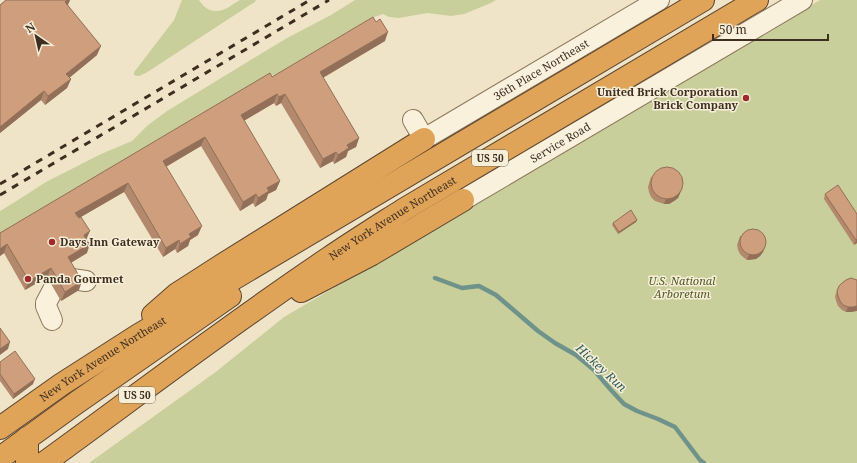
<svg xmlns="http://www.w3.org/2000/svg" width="857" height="463" viewBox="0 0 857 463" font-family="'Noto Serif',serif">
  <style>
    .green { fill: #c9cf9b }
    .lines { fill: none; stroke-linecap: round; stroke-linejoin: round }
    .stream { stroke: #6f938a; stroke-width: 4.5 }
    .minor-casing { stroke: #8d765c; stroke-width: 22 }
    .highway-casing { stroke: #5b4430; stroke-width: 24 }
    .minor { stroke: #faf1dc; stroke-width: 20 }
    .highway { stroke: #e0a458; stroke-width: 22 }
    .rail { stroke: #3d2e20; stroke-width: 3; stroke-dasharray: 7 7; stroke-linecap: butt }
    .wall { fill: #b2896c }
    .shaded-wall { fill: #916f58 }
    .building { fill: #cf9f7d; stroke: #916f58 }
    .poi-dot { fill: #9e2a2b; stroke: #f7eed8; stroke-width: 1.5 }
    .labels { text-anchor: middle; stroke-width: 3; stroke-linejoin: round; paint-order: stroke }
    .shield { fill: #f7eed8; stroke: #756857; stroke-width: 1 }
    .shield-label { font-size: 10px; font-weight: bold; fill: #3d2e20 }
    .street-label { font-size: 11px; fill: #3d2e20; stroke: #f7eed8 }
    .poi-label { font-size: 11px; font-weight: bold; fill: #3d2e20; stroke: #f7eed8; text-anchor: start }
    .park-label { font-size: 11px; font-style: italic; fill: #4d5a26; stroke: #f7eed8 }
    .water-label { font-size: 12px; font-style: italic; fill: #2f5d5a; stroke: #f7eed8 }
  </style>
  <rect width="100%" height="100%" fill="#f0e4c8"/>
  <path class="green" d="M182 0H199C206 12 217 14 229 7 232 5 236 2 240 0 244 0 251 0 256 0L255 2 250 5 149 71C145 73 139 78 134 75V72L138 67 174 20Z
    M355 0H496L491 3 464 14 451 16 427 13 399 18 389 17 383 14 372 18 278 74 265 77 163 139 76 188 0 234V211L18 200 46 182 101 154 132 141 148 125 167 111 287 38 331 15Z
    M820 0H857V463H89L217 371 284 317 611 125Z"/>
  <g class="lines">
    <path class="stream" d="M435 278 462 288 479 286 496 295 538 331 555 343 576 355 594 370 611 390 624 404 637 411 658 419 675 427 700 460 704 463"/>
    <defs>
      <g id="minor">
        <path id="s1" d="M413 120 424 139 659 0"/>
        <path id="s2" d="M463 200 802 0"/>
        <path d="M72 279 86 281"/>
        <path d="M52 320 46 306V303L54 288"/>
      </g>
      <g id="highway">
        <path d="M301 291 372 254 463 200"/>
        <path d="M153 315 177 294 219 267 424 139"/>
        <path id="s3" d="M0 428 62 384 137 336 703 0"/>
        <path d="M27 438V463"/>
        <path d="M0 458 76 403 230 296"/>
        <path id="s4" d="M44 463C139 394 232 323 329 258 354 241 378 226 403 210L757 0"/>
      </g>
    </defs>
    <use href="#minor" class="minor-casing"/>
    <use href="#highway" class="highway-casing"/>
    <use href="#minor" class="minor"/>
    <use href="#highway" class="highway"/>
    <path class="rail" d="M0 184 310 0
      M0 195 329 0"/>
  </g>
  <path class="wall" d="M6 0H70L68 5 97 55 69 78 71 79 67 88 45 105 41 100 0 133V5Z
    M385 41 323 78 359 138 356 147 348 151 346 157 334 164 333 161 320 168 281 103 276 106 274 103 244 121 280 181 276 190 268 194 266 200 255 207 253 203 240 211 201 146 166 167 198 235 190 240 188 246 177 253 175 249 163 257 124 192 81 217 87 240V253L71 263 79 290 61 301 47 277 25 290 4 253 0 256V233L272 77Z
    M651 177 680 193 678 198 674 201 669 204H664L655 201 651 197 649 192 648 187Z
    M825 194 857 214V243L854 245 824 199Z
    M637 220 636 222 618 234 612 225 613 223Z
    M740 236 765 247 763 252 760 256 756 259 747 260 743 257 740 254 738 250 737 245Z
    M698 278 704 283 703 286 696 285Z
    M857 280V311L851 312H846L842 310 838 306 836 301 835 296 839 286Z
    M0 362 33 384 13 399 0 381Z"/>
  <path class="shaded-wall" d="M67 0H70L67 6 65 2Z
    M388 32 385 41 317 81 320 72Z
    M101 46 97 55 63 83 66 74Z
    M71 79 67 88 45 105 48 96Z
    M44 91 41 100 0 133V127Z
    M277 94 274 103 238 124 241 115Z
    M285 94 281 103 276 106 279 97Z
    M205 137 201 146 160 170 163 161Z
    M359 138 356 147 348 151 346 157 334 164 338 155 347 145Z
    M336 152 333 161 320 168 323 159Z
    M280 181 276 190 268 194 266 200 255 207 258 198 267 188Z
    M128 183 124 192 72 222 75 213Z
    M682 189 678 198 674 201 669 204H664L666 199Z
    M256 194 253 203 240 211 243 202Z
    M637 220 636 222 618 234 619 232Z
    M202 226 198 235 190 240 188 246 177 253 180 244 189 234Z
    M90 231 86 240 84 235Z
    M857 239V243L854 245 856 240Z
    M179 240 175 249 163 257 166 248Z
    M7 244 4 253 0 256V249Z
    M90 244 87 253 65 266 68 257Z
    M765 247 763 252 760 256 756 259 747 260 749 255Z
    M51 268 47 277 25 290 29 281Z
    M82 281 79 290 61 301 65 292Z
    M857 306V311H856L851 312H846L848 307Z
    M10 342 8 349 0 355V349Z
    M35 379 33 384 13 399 14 394Z"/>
  <path class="building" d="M6 0H67L65 2 101 46 66 74 71 79 48 96 44 91 0 127V5Z
    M373 17 376 22 380 19 388 32 320 72 359 138 347 145 349 148 338 155 336 152 323 159 285 94 279 97 277 94 241 115 280 181 267 188 269 191 258 198 256 194 243 202 205 137 163 161 202 226 189 234 191 237 180 244 179 240 166 248 128 183 75 213 79 218 81 217 90 231 84 235 88 243 89 242 90 244 68 257 82 281 65 292 51 268 29 281 7 244 0 249V233L270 73 272 77Z
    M651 183a16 16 0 1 1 32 0a16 16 0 1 1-32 0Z
    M838 185 857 214V239L856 240 825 194Z
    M631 210 637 220 619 232 613 223Z
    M740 242a13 13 0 1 1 26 0a13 13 0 1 1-26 0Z
    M698 278 705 279 704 283 697 282Z
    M851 278 857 280V306L853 307H848L843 305 840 301 838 296 837 291 839 286 842 283 846 280Z
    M0 328 10 342 0 349Z
    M15 351 35 379 14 394 0 374V362Z"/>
  <g class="poi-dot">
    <circle cx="746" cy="98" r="4"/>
    <circle cx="52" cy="242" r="4"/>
    <circle cx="28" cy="279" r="4"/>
  </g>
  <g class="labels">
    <g class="shield">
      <rect x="472" y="150" width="36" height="16" rx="3"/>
      <rect x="119" y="387" width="36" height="16" rx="3"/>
    </g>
    <g class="shield-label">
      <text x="490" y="162">US 50</text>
      <text x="137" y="399">US 50</text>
    </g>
    <g class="street-label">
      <text dy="4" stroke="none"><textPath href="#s1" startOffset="158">36th Place Northeast</textPath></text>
      <text dy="4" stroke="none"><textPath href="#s2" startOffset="113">Service Road</textPath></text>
      <text dy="4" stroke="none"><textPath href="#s4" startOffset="426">New York Avenue Northeast</textPath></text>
      <text dy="4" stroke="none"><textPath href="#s3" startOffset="124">New York Avenue Northeast</textPath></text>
    </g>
    <g class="poi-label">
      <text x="738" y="96" text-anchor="end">United Brick Corporation<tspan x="738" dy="13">Brick Company</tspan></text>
      <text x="60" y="246">Days Inn Gateway</text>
      <text x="36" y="283">Panda Gourmet</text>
    </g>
    <g class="park-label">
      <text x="682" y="285">U.S. National<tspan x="682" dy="13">Arboretum</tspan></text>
    </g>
    <g class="water-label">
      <text transform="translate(601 368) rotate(43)" y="4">Hickey Run</text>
    </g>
  </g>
  <g transform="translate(36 36) rotate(326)" stroke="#f7eed8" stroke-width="3" paint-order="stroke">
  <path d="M0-3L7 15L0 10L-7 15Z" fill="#3d2e20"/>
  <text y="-6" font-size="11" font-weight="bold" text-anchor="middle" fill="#3d2e20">N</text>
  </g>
  <path d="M713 34v6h115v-6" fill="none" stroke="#3d2e20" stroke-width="2"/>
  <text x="719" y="34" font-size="12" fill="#3d2e20" stroke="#f7eed8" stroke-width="3" paint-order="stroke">50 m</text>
</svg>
